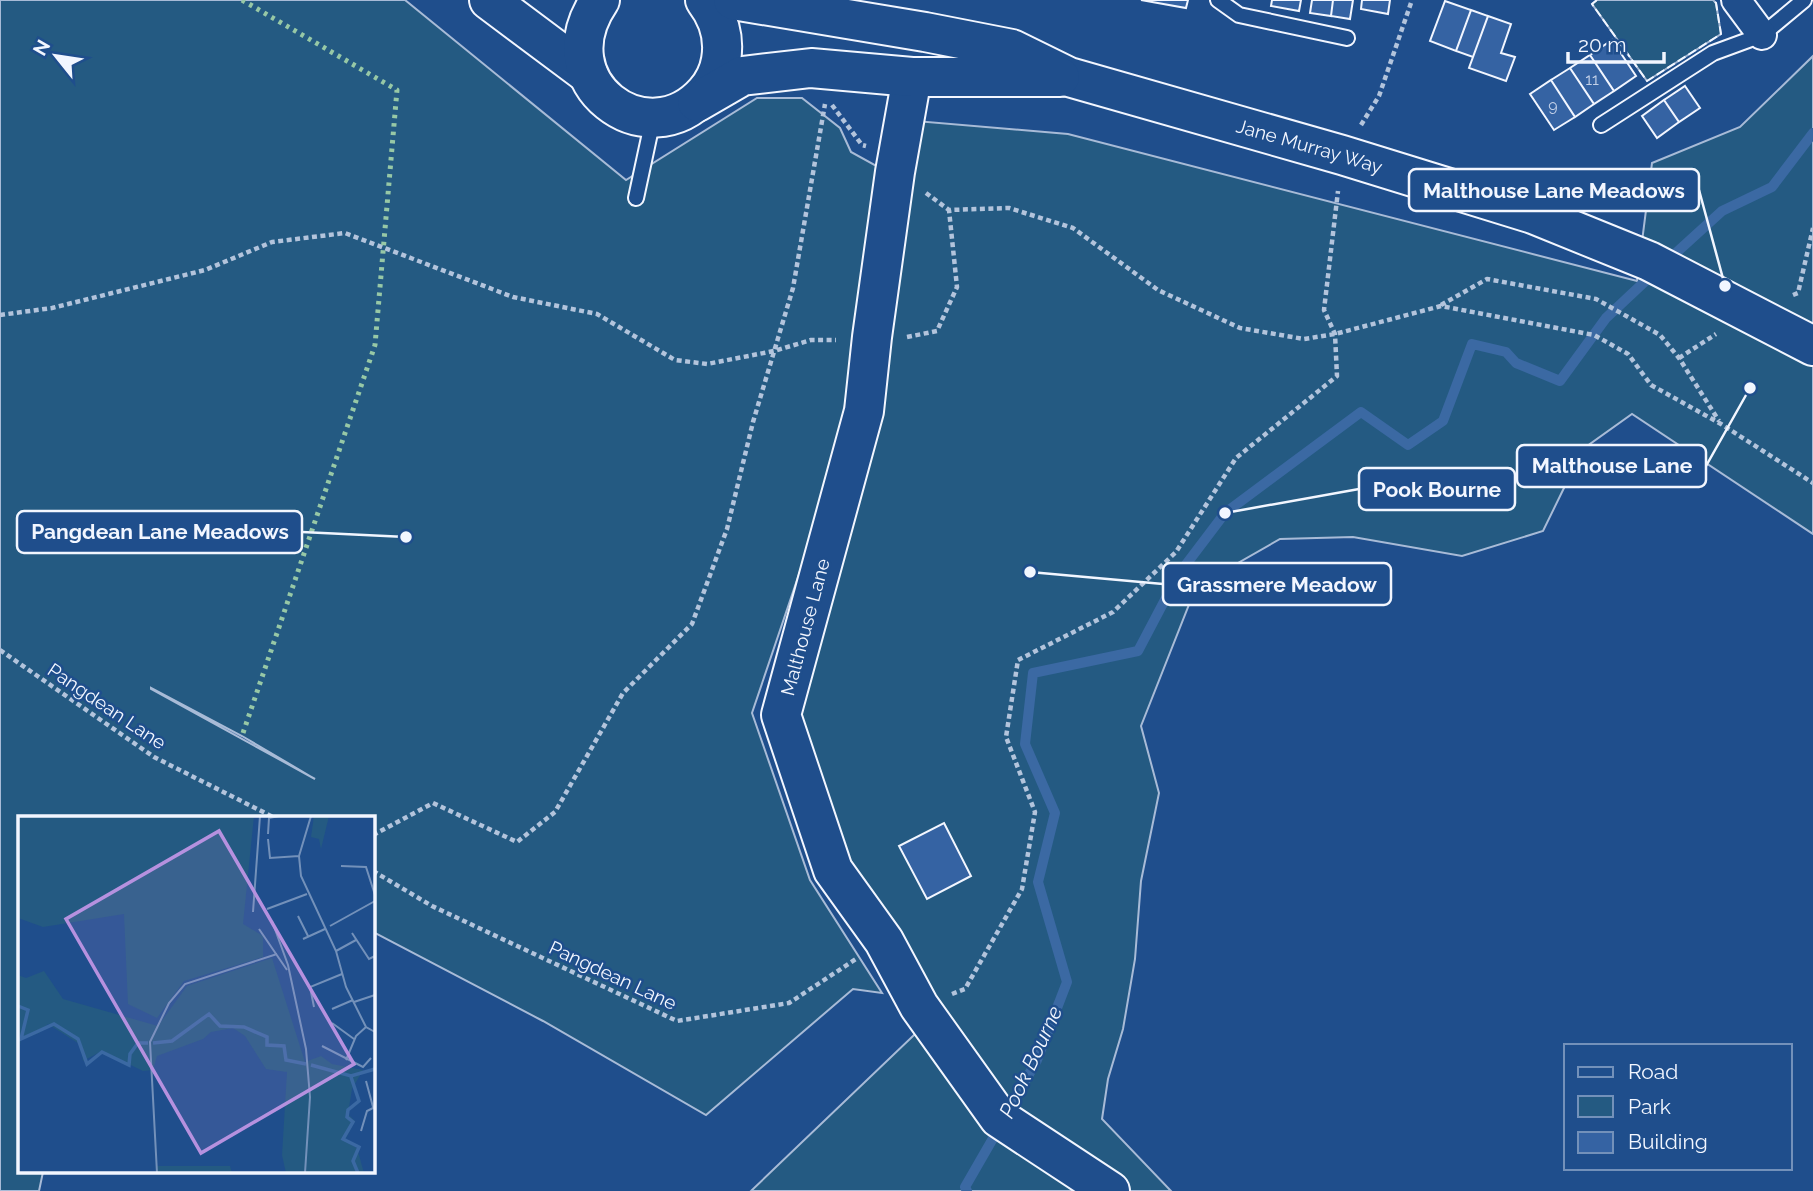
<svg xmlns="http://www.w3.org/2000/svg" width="1813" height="1191" font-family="Raleway,sans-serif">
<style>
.green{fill:#245a82;stroke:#a8bbd7;stroke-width:2;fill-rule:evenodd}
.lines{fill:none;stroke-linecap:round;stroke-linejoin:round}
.stream{stroke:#3b69a3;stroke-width:10}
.building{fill:#3563a3;stroke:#f2f6ff;stroke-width:2}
.lane-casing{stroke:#f2f6ff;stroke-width:18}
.street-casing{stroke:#f2f6ff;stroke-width:32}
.secondary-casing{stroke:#f2f6ff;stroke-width:42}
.primary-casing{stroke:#f2f6ff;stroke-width:42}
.path{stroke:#b3c4dc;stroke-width:4.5;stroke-dasharray:5 3.5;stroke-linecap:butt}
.lane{stroke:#1f4e8c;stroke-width:14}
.street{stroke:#1f4e8c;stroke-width:28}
.secondary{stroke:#1f4e8c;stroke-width:38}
.primary{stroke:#1f4e8c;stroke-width:38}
.hedge{stroke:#97c8a6;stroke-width:5;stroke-dasharray:3.5 5;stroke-linecap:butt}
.fence{stroke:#f2f6ff;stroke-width:2;stroke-dasharray:9 3.5;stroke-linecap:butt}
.labels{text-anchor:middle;stroke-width:5;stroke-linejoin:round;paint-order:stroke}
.number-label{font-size:16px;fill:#c3d1e8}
.street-label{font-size:19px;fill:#f2f6ff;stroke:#1f4e8c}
.water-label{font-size:21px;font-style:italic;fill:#f2f6ff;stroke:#1f4e8c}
.inset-river{fill:none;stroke:#3b69a3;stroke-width:3.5}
.inset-road{fill:none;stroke:#7391ba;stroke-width:2}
.view{fill:#b691df;fill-opacity:0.15;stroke:#b691df;stroke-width:3.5}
.inset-edge{fill:none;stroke:#f2f6ff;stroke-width:3.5}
.leader{fill:none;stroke:#f2f6ff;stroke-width:2.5}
.callout-dot{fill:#f2f6ff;stroke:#1f4e8c;stroke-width:2.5}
.callout{fill:#1f4e8c;stroke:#f2f6ff;stroke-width:2.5}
.callout-label{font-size:21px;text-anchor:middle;font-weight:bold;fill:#f2f6ff}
</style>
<rect width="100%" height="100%" fill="#1f4e8c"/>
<path class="green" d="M0,0H405L626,180L757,98H802L840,128L851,152L882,169L835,468L752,713L810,880L882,993L853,989L706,1115L543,1021L373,932V818H19V1172H43L39,1191H0ZM151,688L242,736L315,779L151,689Z
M1597,0H1713L1716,3L1721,34L1647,81L1592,4Z
M1813,56V534L1632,414L1583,449L1543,531L1462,556L1353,537L1280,539L1196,587L1141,726L1159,793L1141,881L1135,959L1123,1029L1108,1079L1102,1119L1171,1191H751L936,1014L848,862L793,711L916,121L1068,134L1637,281L1652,163L1740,127Z"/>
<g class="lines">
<path class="stream" d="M1666,262L1722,211L1772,187L1813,133
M1006,1115L1037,1060L1067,982L1038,882L1055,813L1025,744L1033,673L1138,651L1178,575L1225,513L1361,412L1408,445L1443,421L1472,344L1506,352L1516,363L1560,381L1606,318L1655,272
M967,1191L965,1187L999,1128"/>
</g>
<path class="building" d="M1141,0H1188L1186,8Z
M1272,0H1301L1299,11L1271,6Z
M1312,0H1333L1331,16L1310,13Z
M1333,0H1353L1350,19L1331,16Z
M1362,0H1390L1388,14L1361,9Z
M1445,1L1471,10L1456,51L1430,41Z
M1471,10L1488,16L1473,57L1456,51Z
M1488,16L1511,24L1501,53L1515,57L1506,81L1469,68Z
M1612,40L1636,76L1614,91L1590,55Z
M1590,55L1614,91L1594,104L1570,68Z
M1570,68L1594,104L1575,117L1551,80Z
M1551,80L1575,117L1554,130L1530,94Z
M1685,86L1700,108L1679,122L1664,100Z
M1664,100L1679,122L1657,138L1642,116Z
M944,823L971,876L927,899L899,846Z"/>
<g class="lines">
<g class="lane-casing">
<path id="lane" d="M1218,0L1239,15L1347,38
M1601,125L1713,53L1762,35L1804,0
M636,198L653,119"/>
</g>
<g class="street-casing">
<path id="street" d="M1736,0L1762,35"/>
</g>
<g class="secondary-casing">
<path id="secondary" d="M912,77L895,172L872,337L864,411L781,715L833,870L884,941L919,1006L999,1118L1110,1191"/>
</g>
<g class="primary-casing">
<g id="primary">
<path d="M489,0L588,74"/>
<path d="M600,0C543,83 647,158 705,93C713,84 719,72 721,60C725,37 719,18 705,0"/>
<path id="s1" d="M733,0L925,32L1012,49L1069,77L1342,155L1533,214L1649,261L1813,346"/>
<path d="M697,102L742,76L811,68L912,77H1060"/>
</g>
</g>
<path class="path" d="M832,105L862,145L866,146
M1361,125L1379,96L1412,0
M926,193L949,210L1009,208L1073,228L1158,290L1240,328L1304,339L1335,334L1441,306L1594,335L1628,354L1651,385L1721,424L1813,483
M1793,295L1798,293L1813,228
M1441,305L1487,279L1596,299L1660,335L1679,358L1719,421
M0,315L52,308L205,270L272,242L345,233L513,297L597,314L675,360L707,364L774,351L811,340H836
M907,337L937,331L957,287L949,210
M1679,358L1716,334
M0,650L154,757L275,818
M373,835L433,803L517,842L555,812L623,693L692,624L727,529L753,422L793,288L825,104
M373,871L432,906L677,1021L789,1003L856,959
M952,994L965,989L1022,889L1035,812L1006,737L1018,660L1113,612L1176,552L1236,458L1337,376L1335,334L1324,310L1338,191"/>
<use href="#lane" class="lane"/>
<use href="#street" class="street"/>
<use href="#secondary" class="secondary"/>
<use href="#primary" class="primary"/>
<path class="hedge" d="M242,0L397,90L375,345L242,736"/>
<path class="fence" d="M1597,0L1592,4L1647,81L1721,34L1716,3L1713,0"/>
</g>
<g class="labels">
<g class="number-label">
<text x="1592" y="85">11</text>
<text x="1553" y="111">9</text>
</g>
<g class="street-label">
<text dy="7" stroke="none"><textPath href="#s1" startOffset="597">Jane Murray Way</textPath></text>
<text transform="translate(805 627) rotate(-75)" y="7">Malthouse Lane</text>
<text transform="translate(107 706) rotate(34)" y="7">Pangdean Lane</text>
<text transform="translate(613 975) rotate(25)" y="7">Pangdean Lane</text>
</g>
<g class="water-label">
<text transform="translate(1031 1062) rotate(-65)" y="7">Pook Bourne</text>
</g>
</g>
<g transform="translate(18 816)">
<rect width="357" height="357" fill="#1f4e8c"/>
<path d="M0,0H236L225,108L245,120V141L166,165L139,202L110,188L106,98L25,111L0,102ZM296,0H311L303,33L301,23L293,21ZM254,142L287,246L303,240L314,248L345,254L334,273L330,298L337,305L327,324L339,332L346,357H268L264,339L269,256L248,253L227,220L215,212L193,216L185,223L139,240L135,254L125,255L84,235L65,245L63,229L30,208L21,217L5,223L4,212L0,247V159L8,162L26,155L45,183L140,210L169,170ZM139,350H212L214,357H139Z" fill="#245a82"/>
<path class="inset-river" d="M0,190L10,194L3,223L36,208L60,223L69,248L84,236L111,249L112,238L120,227H130M135,227L154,225L191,198L202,210L226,211L249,221V229L266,230L268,244L288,248M293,249L333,260L357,253M333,261L341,285L330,294L329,301L335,306L325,323L341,331L335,345L340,357"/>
<path class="inset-road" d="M293,0L281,40L283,60L318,135L328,171L348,211L357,216M250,18L251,2L261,0M250,23L252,42L281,40M323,50L348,51L357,79M249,93L289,78M235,96L242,0M280,100L290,120M254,105L270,149L288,233L292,281L287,357M312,110L357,85M241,113L269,154M334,117L351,143L357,140M285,123L307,113M318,135L338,124M336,186L357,179M296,191L292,171L324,158M314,193L335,184M314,207L336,223M304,230L345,251L353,242M328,244L338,220L348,211M348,265L355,291M343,315L349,295L357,291M139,357L132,226L151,187L167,168L259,138"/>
<path class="view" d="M201,15L336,248L183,337L48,103Z"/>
<rect width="357" height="357" class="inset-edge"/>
</g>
<path class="leader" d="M1725 286L1699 190M1750 388L1706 466M1225 513L1359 489M406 537L302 532M1030 572L1163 584"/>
<g class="callout-dot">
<circle cx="1725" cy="286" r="7"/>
<circle cx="1750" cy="388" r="7"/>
<circle cx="1225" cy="513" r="7"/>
<circle cx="406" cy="537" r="7"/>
<circle cx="1030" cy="572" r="7"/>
</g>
<g class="callout">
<rect x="1409" y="169" width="290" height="42" rx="7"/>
<rect x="1517" y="445" width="189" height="42" rx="7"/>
<rect x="1359" y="468" width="156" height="42" rx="7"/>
<rect x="17" y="511" width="285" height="42" rx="7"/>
<rect x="1163" y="563" width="228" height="42" rx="7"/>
</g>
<g class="callout-label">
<text x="1554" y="198">Malthouse Lane Meadows</text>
<text x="1612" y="473">Malthouse Lane</text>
<text x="1437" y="497">Pook Bourne</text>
<text x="160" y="539">Pangdean Lane Meadows</text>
<text x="1277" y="592">Grassmere Meadow</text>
</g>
<rect x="1564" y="1044" width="228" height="126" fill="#1f4e8c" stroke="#7391ba" stroke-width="2"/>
<rect x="1578" y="1067" width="35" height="10" fill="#1f4e8c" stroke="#7391ba" stroke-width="2"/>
<text x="1628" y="1079" font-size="21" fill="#f2f6ff">Road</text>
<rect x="1578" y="1096" width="35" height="21" fill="#245a82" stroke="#7391ba" stroke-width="2"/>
<text x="1628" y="1114" font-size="21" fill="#f2f6ff">Park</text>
<rect x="1578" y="1132" width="35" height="21" fill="#3563a3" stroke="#7391ba" stroke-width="2"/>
<text x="1628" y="1149" font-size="21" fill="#f2f6ff">Building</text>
<g transform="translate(56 56) rotate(300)" stroke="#1f4e8c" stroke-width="5" paint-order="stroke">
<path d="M0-5L12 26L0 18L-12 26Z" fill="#f2f6ff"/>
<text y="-10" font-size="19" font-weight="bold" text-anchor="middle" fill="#f2f6ff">N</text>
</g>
<path d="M1568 52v10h96v-10" fill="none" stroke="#f2f6ff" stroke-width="3.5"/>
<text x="1578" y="52" font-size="21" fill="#f2f6ff" stroke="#1f4e8c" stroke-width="5" paint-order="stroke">20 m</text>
</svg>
